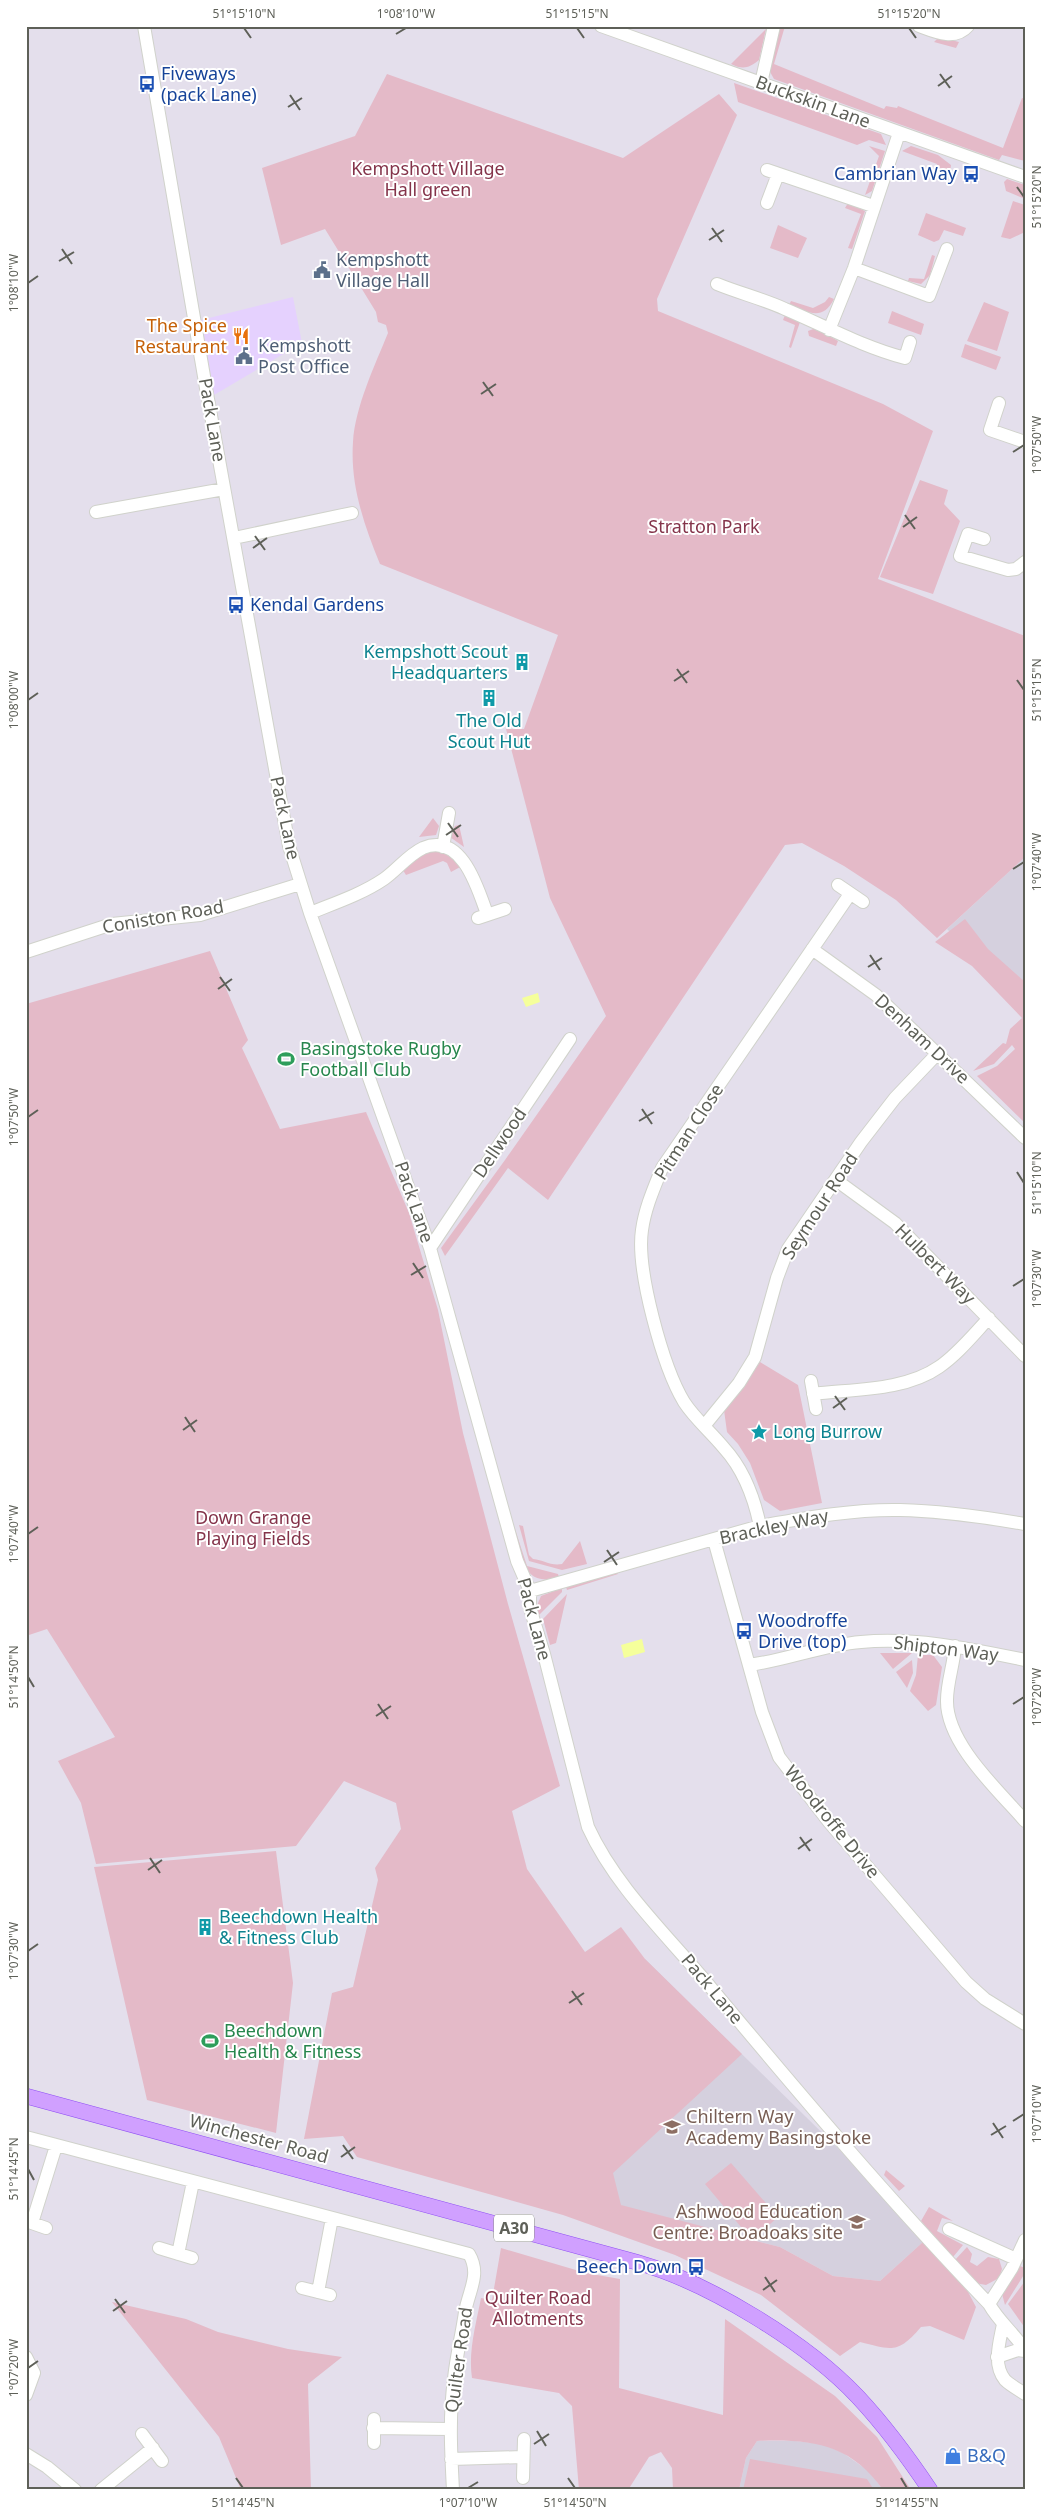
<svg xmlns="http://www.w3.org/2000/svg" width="1051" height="2516" font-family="'Noto Sans',sans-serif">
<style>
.commercial{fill:#e5d1fe}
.education{fill:#d5d0de}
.green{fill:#e4bac8}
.water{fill:#f5ff9b}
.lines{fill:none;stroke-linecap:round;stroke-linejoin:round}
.minor-casing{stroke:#d0d2cb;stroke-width:14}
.major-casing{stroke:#8f50f3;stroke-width:16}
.minor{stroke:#fff;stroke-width:12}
.major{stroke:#d0a0ff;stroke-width:15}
.ticks{fill:none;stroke:#5e6058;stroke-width:2}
.labels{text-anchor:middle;stroke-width:4;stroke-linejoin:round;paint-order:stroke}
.shield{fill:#fff;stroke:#8e908a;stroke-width:1}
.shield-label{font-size:16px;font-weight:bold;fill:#5e6058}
.transit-label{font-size:18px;fill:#164399;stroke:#fff;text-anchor:start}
.street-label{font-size:18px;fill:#5e6058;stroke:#fff}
.park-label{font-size:18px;fill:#84334a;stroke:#fff}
.service-label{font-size:18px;fill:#4e5e75;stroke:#fff;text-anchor:start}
.food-label{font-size:18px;fill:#c56008;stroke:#fff;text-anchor:end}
.culture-label{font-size:18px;fill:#0d838f;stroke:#fff;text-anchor:start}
.leisure-label{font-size:18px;fill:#27864d;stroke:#fff;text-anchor:start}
.education-label{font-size:18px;fill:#785e54;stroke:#fff;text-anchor:start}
.shop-label{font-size:18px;fill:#366cbe;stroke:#fff;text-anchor:start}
.neatline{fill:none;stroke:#5e6058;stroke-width:2}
.ticks-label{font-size:12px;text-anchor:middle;fill:#5e6058}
</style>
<rect width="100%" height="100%" fill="#e4dfec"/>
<path class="commercial" d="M293,297L302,343L214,395L201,320Z"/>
<path class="education" d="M1025,857V1009L947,929Z
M645,1959L863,2173L923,2242L880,2281L833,2276L780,2247L632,2209L578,2192Z
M757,2441H795L823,2444L843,2453L870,2472L883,2490H739L746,2458Z"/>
<path class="green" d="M780,26H785L774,64L884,109L886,106L897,108L898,106L1003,148L1022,98L1025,99V161L1002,155L999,160L774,79L769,70Z
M766,29L759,60C749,68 743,70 731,64Z
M939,37L959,42L956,48L934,42Z
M387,74L623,158L719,94L737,115L657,299L658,311L883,404L933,431L878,579L1025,636V857L937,938L896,900L844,866L802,843L785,845L548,1200L508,1168L445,1256L441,1248L505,1160L606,1016L550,898L506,729H524L558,635L380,564C364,525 350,485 353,442C355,407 375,365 388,333L386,325L378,322L376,312L325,229L281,245L262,168L355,136Z
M734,83L881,134L886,145L869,140L857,145L738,102Z
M869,146L885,151L872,191L865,195L879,156Z
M911,146L938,155L951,165L950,174H939L937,164L902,151Z
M1007,179L1025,185V199L1006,191L1004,182Z
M1013,201L1025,205V232L1010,239L1001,237Z
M848,203L865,211L852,249L848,248L861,214L845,208Z
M926,213L966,228L963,236L944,230L939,240L934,242L918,235Z
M778,225L807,238L798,258L770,248Z
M932,255L935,256L930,275L921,284L908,281L909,278L924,279Z
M829,297L834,299C822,322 809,312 789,305L791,301L813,308L825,302Z
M984,302L1009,312L997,351L967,341Z
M892,311L924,324L921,335L888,323Z
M785,315L800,322L791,348L789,347L795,325L783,320Z
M816,328L838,341L836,346L809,336L808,331Z
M965,344L1001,357L996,370L961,357Z
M920,480L948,490L944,504L960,521L933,594L880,577Z
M433,818L439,826L436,835L419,837Z
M459,825L464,847L450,837L455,826Z
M439,849L462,866L451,872L447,863L443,861L406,875L401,867L421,851Z
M965,919L988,949L1025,982V1123L977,1076L997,1066L1015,1049L1012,1045L994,1064L973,1071L1003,1043L1006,1044L1010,1029L1022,1018L972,966L935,942Z
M210,951L248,1040L242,1048L280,1129L366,1112L409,1213L438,1310L463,1433L508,1604L560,1786L512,1811L527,1869L585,1952L621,1927L645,1959L742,2054L613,2173L621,2205L751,2239L705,2184L731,2163L778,2217L752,2240L780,2247L833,2276L880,2281L923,2242L966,2288L976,2307L964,2340L930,2326L921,2327C898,2354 892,2350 860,2342L840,2356L761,2295L675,2255L563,2215L357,2157L343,2136L304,2139L332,1993L353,1987L378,1880L375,1868L401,1829L396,1803L344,1781L296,1846L96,1864L81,1803L58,1761L115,1737L47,1629L26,1636V1004Z
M760,1362L798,1385L822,1503L780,1511L764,1500L750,1463L738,1444L727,1432L724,1410L740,1392Z
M519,1525L523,1526L529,1555L533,1559C544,1560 550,1566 562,1564L580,1541L587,1564L562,1570L529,1561Z
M514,1526L527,1566L558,1574L559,1577C521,1589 521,1553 514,1526Z
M617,1572L618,1574L567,1590L566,1587Z
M562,1588V1592L538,1616L536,1608L541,1596Z
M567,1594L556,1643L550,1645L543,1619Z
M880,1653H912L893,1669Z
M918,1655H933L942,1667L936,1705L928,1711L910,1691L916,1675Z
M912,1660L913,1673L907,1688L896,1672Z
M276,1851L293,1983L276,2133L147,2100L94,1867Z
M886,2170L905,2186L899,2191L884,2175Z
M929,2207L953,2221L942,2218L937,2231L963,2245L953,2257L921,2221Z
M967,2247L972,2254L970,2262L977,2266L988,2257L999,2259L1002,2269L999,2278L986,2285L975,2283L955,2260Z
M501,2248L586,2273L620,2279L619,2388L723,2415L725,2319L835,2396L877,2437L911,2490H883C850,2443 810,2439 757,2441L746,2458L739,2490H673L672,2468L661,2452L649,2457L628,2490H579L572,2406L559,2393L472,2378C468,2352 476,2324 481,2298L492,2300Z
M1020,2266L1025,2268V2273L1005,2305L1001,2290Z
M1025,2281V2328L1008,2304Z
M112,2302L186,2319L218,2332L288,2349L342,2357L308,2384L311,2490H241L219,2437Z
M750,2459L867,2479L874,2490H743Z"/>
<path class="water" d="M538,993L540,1002L526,1007L522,998Z
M642,1639L645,1652L624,1658L621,1645Z"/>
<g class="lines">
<g class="minor-casing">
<path id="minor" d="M144,26L206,388L289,846L310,913L430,1248L517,1561L530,1591V1608L544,1654L588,1827C615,1886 665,1933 707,1983C798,2092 890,2201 989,2304C999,2322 1014,2333 1025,2350
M601,26L1025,177
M919,26C935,32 955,41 968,26
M761,83L774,26
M767,170L873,206
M767,203L778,174
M854,268L929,296L947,249
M717,284C739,293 763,299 785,309C825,326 863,347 905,358L910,342
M829,330L854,268L899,133
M999,403L990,430L1025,442
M96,512L224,489
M234,538L352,513
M984,539L968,534L960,556L1008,570L1016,569L1025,562
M443,847L449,813
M838,885L863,902
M310,913C335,903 362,894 384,879C397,870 408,855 423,848C462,832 478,889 487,914
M478,918L505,909
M812,949L876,995L1025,1138
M26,952L112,924L200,915L300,884
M836,1180L895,1223L1025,1356
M430,1248L570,1039
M811,1381L816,1409
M813,1394C853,1389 905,1391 939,1367C958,1354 973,1335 989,1318
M704,1426L739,1383L755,1357L777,1278L788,1249L861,1142L895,1098L937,1054
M760,1526C754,1497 744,1470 724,1448C711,1432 695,1419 684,1402C663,1367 636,1270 642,1230C645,1208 654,1188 662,1168L850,894
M714,1540L762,1712L779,1757L829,1822L966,1982L985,1999L1025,2024
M530,1591L760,1526C805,1518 853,1509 900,1510C942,1511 984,1517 1025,1524
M955,1646C954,1664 947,1682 947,1700C946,1743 998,1790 1025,1821
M749,1665C787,1660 823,1645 861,1642C917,1637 971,1649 1025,1660
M26,2137L469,2254C481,2274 469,2290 465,2312C462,2334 456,2357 454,2379C449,2416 451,2453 453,2490
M26,2221L46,2228
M32,2223L56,2146
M949,2229L1016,2259
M159,2248L192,2258
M178,2254L193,2182
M302,2288L330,2295
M318,2292L332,2218
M989,2304L1012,2268L1025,2240
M1003,2324C1000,2341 992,2364 1005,2380C1010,2385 1019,2390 1025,2394
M26,2357L34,2373L26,2395
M997,2357L1018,2350L1025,2351
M373,2428L450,2429
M142,2434L162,2461
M374,2443V2419
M26,2454L47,2467L75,2490
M451,2459L523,2457
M523,2478L524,2439
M101,2490L153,2448"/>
</g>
<g class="major-casing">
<path id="major" d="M26,2096L636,2262C708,2282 807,2343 858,2397C885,2426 908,2457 930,2490"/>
</g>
<use href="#minor" class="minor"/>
<use href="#major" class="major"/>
</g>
<path class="ticks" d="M244,28L251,38M577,28L584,38M909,28L916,38M396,34L406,28M940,74L950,88M938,86L952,76M290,95L300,110M288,107L302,98M1017,187L1024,197M712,228L722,242M709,240L724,230M62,249L72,264M59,261L74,252M28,283L38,276M483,382L493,396M481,394L496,384M1013,452L1024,445M905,515L915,529M903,527L917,517M255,536L265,550M253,548L267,538M677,669L687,683M1017,680L1024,690M674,681L689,671M28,700L38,693M448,823L458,837M446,835L461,825M1013,869L1024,862M870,955L880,970M868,967L882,958M220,977L230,991M218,989L232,979M642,1109L652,1124M28,1117L38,1110M639,1121L654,1112M1017,1172L1024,1183M413,1263L423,1278M411,1275L426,1266M1013,1286L1024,1279M835,1396L845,1410M833,1408L847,1398M185,1417L195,1432M183,1430L197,1420M28,1534L38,1527M607,1550L617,1565M604,1562L619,1552M28,1677L34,1687M378,1704L388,1719M1013,1704L1024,1697M376,1716L391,1706M800,1837L810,1851M798,1849L812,1839M150,1858L160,1873M148,1870L162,1860M28,1951L38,1944M572,1991L582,2005M569,2003L584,1993M1013,2121L1024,2114M993,2123L1003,2138M991,2135L1006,2126M343,2145L353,2159M341,2157L355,2147M28,2169L34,2180M765,2277L775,2292M763,2290L777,2280M115,2299L125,2313M113,2311L127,2301M28,2368L38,2361M537,2431L546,2446M534,2444L549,2434M236,2478L243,2488M568,2478L575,2488M901,2478L907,2488M468,2488L478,2482"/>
<defs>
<g id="bus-bare" transform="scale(1.35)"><path d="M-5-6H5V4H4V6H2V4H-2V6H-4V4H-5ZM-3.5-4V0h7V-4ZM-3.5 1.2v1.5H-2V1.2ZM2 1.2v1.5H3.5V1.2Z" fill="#1a4fb4" stroke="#fff" stroke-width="2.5" paint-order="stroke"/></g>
<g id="civic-bare" transform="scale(1.35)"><path d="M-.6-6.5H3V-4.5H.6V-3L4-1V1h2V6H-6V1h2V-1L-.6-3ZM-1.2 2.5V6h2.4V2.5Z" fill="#5c6f8a" stroke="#fff" stroke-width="2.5" paint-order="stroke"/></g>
<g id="restaurant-bare" transform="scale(1.35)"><path d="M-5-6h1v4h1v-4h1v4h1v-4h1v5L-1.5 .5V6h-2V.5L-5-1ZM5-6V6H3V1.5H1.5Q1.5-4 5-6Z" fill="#e8710a" stroke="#fff" stroke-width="2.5" paint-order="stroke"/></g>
<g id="building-bare" transform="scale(1.35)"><path d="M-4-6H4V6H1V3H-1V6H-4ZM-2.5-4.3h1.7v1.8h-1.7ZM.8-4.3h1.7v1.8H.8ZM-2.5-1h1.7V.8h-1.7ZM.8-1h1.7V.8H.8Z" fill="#0f9aa8" stroke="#fff" stroke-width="2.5" paint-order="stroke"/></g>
<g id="stadium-bare" transform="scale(1.35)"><path d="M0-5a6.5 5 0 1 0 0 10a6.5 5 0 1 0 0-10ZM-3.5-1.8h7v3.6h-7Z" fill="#2e9e5b" stroke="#fff" stroke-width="2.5" paint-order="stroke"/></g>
<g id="sight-bare" transform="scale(1.35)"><path d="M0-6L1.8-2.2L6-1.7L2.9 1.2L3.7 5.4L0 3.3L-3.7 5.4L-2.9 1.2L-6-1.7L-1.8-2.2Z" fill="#0f9aa8" stroke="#fff" stroke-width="2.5" paint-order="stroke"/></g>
<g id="school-bare" transform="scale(1.35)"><path d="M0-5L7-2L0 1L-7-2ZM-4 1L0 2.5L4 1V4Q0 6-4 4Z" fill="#8d6e63" stroke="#fff" stroke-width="2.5" paint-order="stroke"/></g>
<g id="shop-bare" transform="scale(1.35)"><path d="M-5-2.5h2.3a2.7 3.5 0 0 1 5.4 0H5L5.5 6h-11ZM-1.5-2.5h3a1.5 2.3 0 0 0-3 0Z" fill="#3f7fe0" stroke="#fff" stroke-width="2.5" paint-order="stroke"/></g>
</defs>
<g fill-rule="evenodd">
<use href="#bus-bare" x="147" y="84"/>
<use href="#bus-bare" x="971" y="174"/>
<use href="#civic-bare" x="322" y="270"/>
<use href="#restaurant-bare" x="241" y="336"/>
<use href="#civic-bare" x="244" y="356"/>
<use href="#bus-bare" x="236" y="605"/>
<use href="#building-bare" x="522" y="662"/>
<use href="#building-bare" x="489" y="698"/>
<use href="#stadium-bare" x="286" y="1059"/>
<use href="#sight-bare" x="759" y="1432"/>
<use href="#bus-bare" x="744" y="1631"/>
<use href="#building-bare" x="205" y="1927"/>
<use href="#stadium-bare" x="210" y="2041"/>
<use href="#school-bare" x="672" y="2127"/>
<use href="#school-bare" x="857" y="2222"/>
<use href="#bus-bare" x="696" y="2267"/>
<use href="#shop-bare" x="953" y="2456"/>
</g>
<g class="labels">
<rect class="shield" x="494" y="2214.5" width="40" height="27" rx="4"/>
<g class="shield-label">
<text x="514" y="2234">A30</text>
</g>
<g class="transit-label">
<text x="161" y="80">Fiveways<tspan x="161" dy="21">(pack Lane)</tspan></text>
<text x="957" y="180" text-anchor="end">Cambrian Way</text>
<text x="250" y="611">Kendal Gardens</text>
<text x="758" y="1627">Woodroffe<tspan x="758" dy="21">Drive (top)</tspan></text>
<text x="682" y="2273" text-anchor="end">Beech Down</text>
</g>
<g class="street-label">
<text transform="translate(813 102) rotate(20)" y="6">Buckskin Lane</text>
<text transform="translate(212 420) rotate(80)" y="6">Pack Lane</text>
<text transform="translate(285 818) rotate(78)" y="6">Pack Lane</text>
<text transform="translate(163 917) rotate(-10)" y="6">Coniston Road</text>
<text transform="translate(922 1039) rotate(43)" y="6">Denham Drive</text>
<text transform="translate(689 1132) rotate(-57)" y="6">Pitman Close</text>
<text transform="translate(500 1143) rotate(-56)" y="6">Dellwood</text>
<text transform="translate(414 1202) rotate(71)" y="6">Pack Lane</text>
<text transform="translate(820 1206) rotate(-57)" y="6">Seymour Road</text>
<text transform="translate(935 1264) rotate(45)" y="6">Hulbert Way</text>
<text transform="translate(774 1527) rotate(-12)" y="6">Brackley Way</text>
<text transform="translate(534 1619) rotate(75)" y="6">Pack Lane</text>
<text transform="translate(946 1649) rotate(7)" y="6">Shipton Way</text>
<text transform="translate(832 1822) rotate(51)" y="6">Woodroffe Drive</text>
<text transform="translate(712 1989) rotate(50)" y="6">Pack Lane</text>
<text transform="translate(259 2139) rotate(15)" y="6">Winchester Road</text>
<text transform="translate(459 2360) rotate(-82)" y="6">Quilter Road</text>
</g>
<g class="park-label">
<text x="428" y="175">Kempshott Village<tspan x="428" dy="21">Hall green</tspan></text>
<text x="704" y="533">Stratton Park</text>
<text x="253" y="1524">Down Grange<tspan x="253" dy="21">Playing Fields</tspan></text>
<text x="538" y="2304">Quilter Road<tspan x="538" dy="21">Allotments</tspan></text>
</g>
<g class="service-label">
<text x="336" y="266">Kempshott<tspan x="336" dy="21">Village Hall</tspan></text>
<text x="258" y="352">Kempshott<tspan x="258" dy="21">Post Office</tspan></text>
</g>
<g class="food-label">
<text x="227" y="332">The Spice<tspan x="227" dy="21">Restaurant</tspan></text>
</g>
<g class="culture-label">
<text x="508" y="658" text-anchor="end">Kempshott Scout<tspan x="508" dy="21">Headquarters</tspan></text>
<text x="489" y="727" text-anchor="middle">The Old<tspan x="489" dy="21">Scout Hut</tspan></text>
<text x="773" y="1438">Long Burrow</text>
<text x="219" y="1923">Beechdown Health<tspan x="219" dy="21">&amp; Fitness Club</tspan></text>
</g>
<g class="leisure-label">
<text x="300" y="1055">Basingstoke Rugby<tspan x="300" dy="21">Football Club</tspan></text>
<text x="224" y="2037">Beechdown<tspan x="224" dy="21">Health &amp; Fitness</tspan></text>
</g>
<g class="education-label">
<text x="686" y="2123">Chiltern Way<tspan x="686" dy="21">Academy Basingstoke</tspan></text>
<text x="843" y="2218" text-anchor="end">Ashwood Education<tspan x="843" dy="21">Centre: Broadoaks site</tspan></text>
</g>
<g class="shop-label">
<text x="967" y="2462">B&amp;Q</text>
</g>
</g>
<rect width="1051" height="2516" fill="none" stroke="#ffffff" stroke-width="55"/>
<rect x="28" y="28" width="996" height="2460" class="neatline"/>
<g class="ticks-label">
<text x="244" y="18">51°15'10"N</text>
<text x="406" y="18">1°08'10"W</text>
<text x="577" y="18">51°15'15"N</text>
<text x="909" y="18">51°15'20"N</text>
<text transform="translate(1037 197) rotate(-90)" y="4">51°15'20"N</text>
<text transform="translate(14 283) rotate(-90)" y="4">1°08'10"W</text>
<text transform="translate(1037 445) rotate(-90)" y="4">1°07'50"W</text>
<text transform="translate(1037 690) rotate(-90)" y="4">51°15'15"N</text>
<text transform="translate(14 700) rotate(-90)" y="4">1°08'00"W</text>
<text transform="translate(1037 862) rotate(-90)" y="4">1°07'40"W</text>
<text transform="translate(14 1117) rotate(-90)" y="4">1°07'50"W</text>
<text transform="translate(1037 1183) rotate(-90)" y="4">51°15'10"N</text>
<text transform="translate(1037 1279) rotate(-90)" y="4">1°07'30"W</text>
<text transform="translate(14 1534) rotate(-90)" y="4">1°07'40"W</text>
<text transform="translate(14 1677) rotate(-90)" y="4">51°14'50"N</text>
<text transform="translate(1037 1697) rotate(-90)" y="4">1°07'20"W</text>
<text transform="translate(14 1951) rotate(-90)" y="4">1°07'30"W</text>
<text transform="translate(1037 2114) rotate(-90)" y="4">1°07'10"W</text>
<text transform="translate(14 2169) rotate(-90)" y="4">51°14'45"N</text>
<text transform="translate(14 2368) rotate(-90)" y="4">1°07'20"W</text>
<text x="243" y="2507">51°14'45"N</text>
<text x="468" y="2507">1°07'10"W</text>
<text x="575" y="2507">51°14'50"N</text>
<text x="907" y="2507">51°14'55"N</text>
</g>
</svg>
